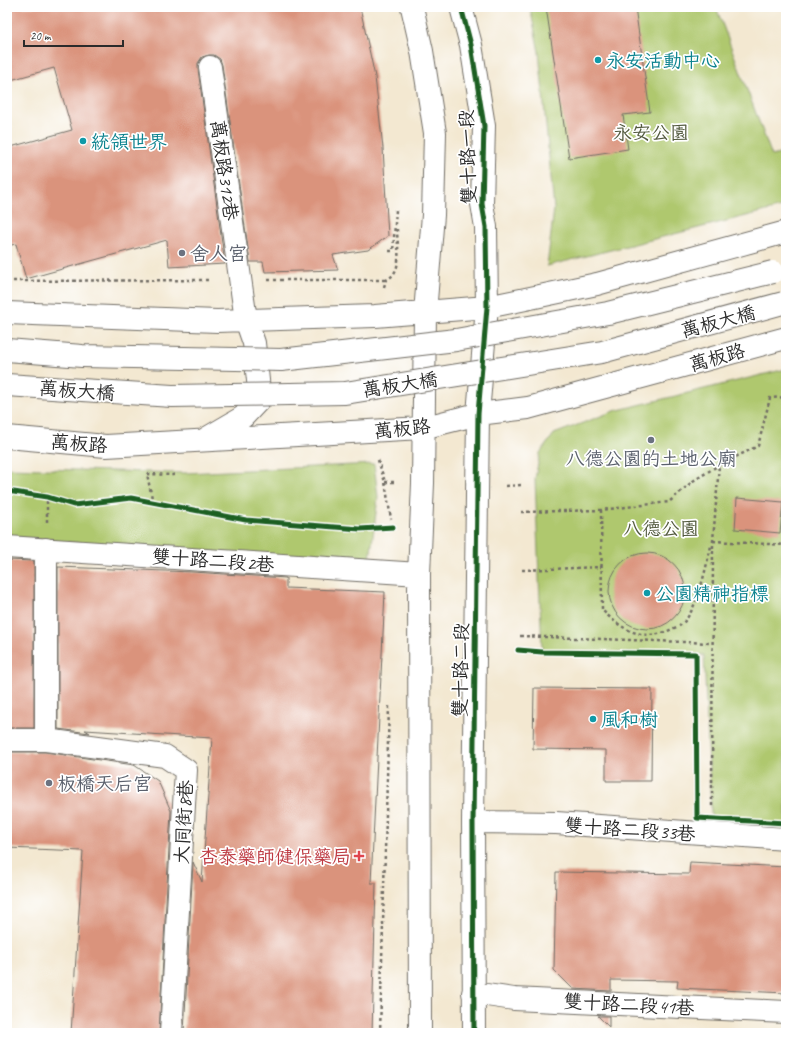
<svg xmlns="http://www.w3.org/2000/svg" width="793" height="1040" font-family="Caveat,'LXGW WenKai TC',sans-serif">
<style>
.green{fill:#afc86e;stroke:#6d7a4c}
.building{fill:#da937c}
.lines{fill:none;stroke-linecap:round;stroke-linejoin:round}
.minor-casing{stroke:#716d65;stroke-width:24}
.path{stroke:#716d65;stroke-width:2.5;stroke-dasharray:3 3;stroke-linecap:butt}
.minor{stroke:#fff;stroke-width:22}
.minor-bridge-casing{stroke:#716d65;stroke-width:24;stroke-linecap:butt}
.minor-bridge{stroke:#fff;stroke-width:22}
.cycleway-casing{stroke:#fff;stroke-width:8}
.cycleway{stroke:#1b5e20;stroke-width:5}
.culture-dot{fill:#0f9aa8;stroke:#fff;stroke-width:1.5}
.worship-dot{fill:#6b7280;stroke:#fff;stroke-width:1.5}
.health-dot{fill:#e0444e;stroke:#fff;stroke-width:1.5}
.labels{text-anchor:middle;stroke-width:3.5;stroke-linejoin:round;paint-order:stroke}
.culture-label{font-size:19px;fill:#0d838f;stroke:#fff;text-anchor:start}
.park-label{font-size:19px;fill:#535a3f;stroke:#fff}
.street-label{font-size:19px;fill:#2b2b2b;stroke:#fff}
.worship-label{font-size:19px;fill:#5b616d;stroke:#fff;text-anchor:start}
.health-label{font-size:19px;fill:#be3a42;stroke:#fff;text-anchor:end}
</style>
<rect width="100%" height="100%" fill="#fff"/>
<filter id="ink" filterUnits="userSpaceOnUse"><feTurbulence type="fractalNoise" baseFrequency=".025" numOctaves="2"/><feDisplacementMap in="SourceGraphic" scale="8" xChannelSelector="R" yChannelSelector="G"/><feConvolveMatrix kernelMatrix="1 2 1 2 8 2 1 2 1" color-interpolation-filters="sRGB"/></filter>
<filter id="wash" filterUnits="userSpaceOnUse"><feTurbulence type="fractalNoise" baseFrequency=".012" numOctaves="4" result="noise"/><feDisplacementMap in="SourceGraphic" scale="16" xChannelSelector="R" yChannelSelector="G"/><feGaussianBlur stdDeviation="0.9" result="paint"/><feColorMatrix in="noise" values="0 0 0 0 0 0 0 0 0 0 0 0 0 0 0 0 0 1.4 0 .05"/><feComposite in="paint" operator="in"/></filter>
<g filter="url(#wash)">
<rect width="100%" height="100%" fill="#f3e8d1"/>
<path class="green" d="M530,7H716L772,156L786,152V206L547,266L554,209L539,52Z
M786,369V839L712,835L704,655L542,651L535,479L540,453L554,434L614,411Z
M374,464L378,497L369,567L7,537V468L185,473Z"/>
<g id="blocks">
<path class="building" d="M7,7H360L375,77L383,148L388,236L368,250L333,255L338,270L265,272L263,262H250L222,65L220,59L214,55H209L202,57L198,63V69L225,264L169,267L167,240L26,279L16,244L7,246V148L72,130L54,68L7,81Z
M546,7H635L650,112L623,115L628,149L569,158Z
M737,498L783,502L780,533L735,529Z
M609 591a38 38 0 1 1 76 0a38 38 0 1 1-76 0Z
M7,560L34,561V728H7Z
M58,567L193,572L286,578V588L385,592L371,883H376L372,1033H184L193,862L202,882L212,738L85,730L90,733L58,729Z
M534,688L652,689L651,781H606V750L533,749Z
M7,752H45L134,765L158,781L171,811L159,1033H71L83,851L7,848Z
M690,862L786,867V993L677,988L678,981L611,980V991L573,989L554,970L556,872L689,874Z
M598,1016H609V1027Z"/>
</g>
</g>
<g filter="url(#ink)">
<use href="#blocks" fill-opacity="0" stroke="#716d65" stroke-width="1"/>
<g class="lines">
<g class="minor-casing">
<path id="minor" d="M412,7L422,51L435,133L433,215L425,313L423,483L419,574L420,1033
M461,7L471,45L484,126L482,204L486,227L487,307L478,414L473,822L474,1033
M7,313L217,321L375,316L487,307L597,284L786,232
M7,437L106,446L422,428L478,414L528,408L786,338
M207,438L243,417L260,399L254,343L246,320L210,67
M7,547L419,574
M7,740H46L165,756L186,770L171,1033
M46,740V549
M473,822L556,823L786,839
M473,993L514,999L786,1012"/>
</g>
<path class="path" d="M389,251H393L396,210H393
M268,280H386
M7,281L211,280
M384,287L386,280C404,272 397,246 397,229
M378,460L385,482L391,519
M385,482H395
M506,486L522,485
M153,503L147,474L173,475L172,471
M601,510L602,610C622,630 644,643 672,629C676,627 681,626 683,623C698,608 706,567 711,546
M521,512L601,510L669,502L693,481L719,465
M47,522V497
M713,541L786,545
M522,570L601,567
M520,636L711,643
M712,806L713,541L719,465L758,446L770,398L786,397
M380,1033L389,706"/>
<use href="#minor" class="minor"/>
<g class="minor-bridge-casing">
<path id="minor-bridge" d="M7,350L82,356L281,360L456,340L608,313L773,272
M7,385L172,396L345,393L602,352L783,303"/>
</g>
<use href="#minor-bridge" class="minor-bridge"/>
<g class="cycleway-casing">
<path id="cycleway" d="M461,7L471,45L484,126L482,204L486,227L487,307L478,414L473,822L474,1033
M7,491L47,497L74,505L131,498L246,520L360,529L393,527
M518,650L542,652L696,654L697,818L786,823"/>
</g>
<use href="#cycleway" class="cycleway"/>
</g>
</g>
<g class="culture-dot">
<circle cx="598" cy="60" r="4"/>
<circle cx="83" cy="141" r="4"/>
<circle cx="647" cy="593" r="4"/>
<circle cx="593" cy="719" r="4"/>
</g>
<g class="worship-dot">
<circle cx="182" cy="253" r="4"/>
<circle cx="651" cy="440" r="4"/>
<circle cx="49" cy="783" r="4"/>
</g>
<path class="health-dot" d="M357 850h4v4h4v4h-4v4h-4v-4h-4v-4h4z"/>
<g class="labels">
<g class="culture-label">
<text x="606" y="67">永安活動中心</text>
<text x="91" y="148">統領世界</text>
<text x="655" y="600">公園精神指標</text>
<text x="601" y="726">風和樹</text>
</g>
<g class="park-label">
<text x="651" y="139">永安公園</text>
<text x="661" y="535">八德公園</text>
</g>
<g class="street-label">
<text transform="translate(467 157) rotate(-92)" y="7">雙十路一段</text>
<text transform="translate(225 170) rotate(82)" y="7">萬板路312巷</text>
<text transform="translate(718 321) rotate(-15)" y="7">萬板大橋</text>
<text transform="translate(717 357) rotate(-16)" y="7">萬板路</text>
<text transform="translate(400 384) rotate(-9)" y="7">萬板大橋</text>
<text transform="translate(77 390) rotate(4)" y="7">萬板大橋</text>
<text transform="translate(402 428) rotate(-6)" y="7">萬板路</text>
<text transform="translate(79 443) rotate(4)" y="7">萬板路</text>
<text transform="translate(213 560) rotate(4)" y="7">雙十路二段2巷</text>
<text transform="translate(460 670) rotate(-89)" y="7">雙十路二段</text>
<text transform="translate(183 822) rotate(-87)" y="7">大同街8巷</text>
<text transform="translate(630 829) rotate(4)" y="7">雙十路二段33巷</text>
<text transform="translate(629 1004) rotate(3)" y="7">雙十路二段41巷</text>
</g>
<g class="worship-label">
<text x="190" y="260">舍人宮</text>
<text x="651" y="465" text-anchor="middle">八德公園的土地公廟</text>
<text x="57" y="790">板橋天后宮</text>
</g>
<g class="health-label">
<text x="351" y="863">杏泰藥師健保藥局</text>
</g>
</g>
<rect width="793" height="1040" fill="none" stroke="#fff" stroke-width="24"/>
<path d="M24 40v6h99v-6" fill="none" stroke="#2b2b2b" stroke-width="2"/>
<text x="30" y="40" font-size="12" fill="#2b2b2b" stroke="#ffffff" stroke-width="3" paint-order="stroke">20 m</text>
</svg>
